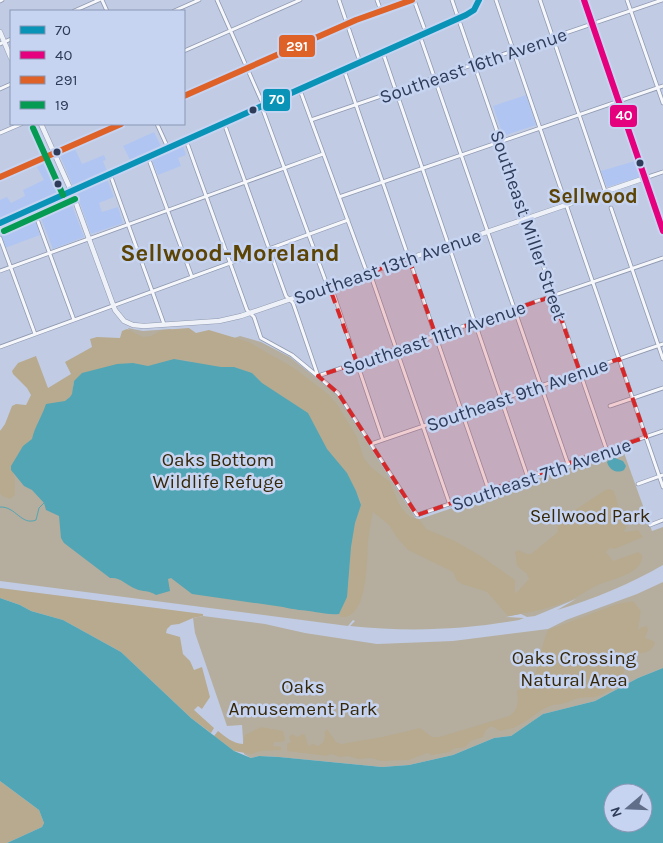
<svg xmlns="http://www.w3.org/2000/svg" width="663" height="843" font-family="Karla,sans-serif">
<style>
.built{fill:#b0c5f2}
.green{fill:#b5ae9f}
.forest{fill:#b7aa8f}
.water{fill:#52a5b4;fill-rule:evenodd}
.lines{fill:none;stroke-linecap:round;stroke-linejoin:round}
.stream{stroke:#52a5b4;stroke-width:1}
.street-casing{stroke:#8e99b0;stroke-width:4.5}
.secondary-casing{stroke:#8e99b0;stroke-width:5.5}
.primary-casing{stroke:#e3e8f3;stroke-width:6}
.street{stroke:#f6f7fb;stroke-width:3}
.secondary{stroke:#eef1f7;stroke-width:4.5}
.primary{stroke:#e6eaf2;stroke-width:5}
.bus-1-casing{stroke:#c6d4f2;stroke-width:10}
.bus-2-casing{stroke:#c6d4f2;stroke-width:10}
.bus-3-casing{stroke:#c6d4f2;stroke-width:10}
.bus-4-casing{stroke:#c6d4f2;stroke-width:10}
.bus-1{stroke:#0993b7;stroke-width:6}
.bus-2{stroke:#e5007d;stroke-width:6}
.bus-3{stroke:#de6128;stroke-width:6}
.bus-4{stroke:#059b52;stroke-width:6}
.marked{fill:#d62828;fill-opacity:0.2;stroke:#d62828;stroke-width:4;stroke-dasharray:10 6;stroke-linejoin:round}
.bus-dot{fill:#2e3b59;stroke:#c6d4f2;stroke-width:2}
.labels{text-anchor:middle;stroke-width:5;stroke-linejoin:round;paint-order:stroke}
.street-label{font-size:19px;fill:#2e3b59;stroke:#c6d4f2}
.park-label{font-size:19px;fill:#362808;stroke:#c6d4f2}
.quarter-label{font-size:21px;font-weight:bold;fill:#5c4405;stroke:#c6d4f2}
.district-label{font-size:24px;font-weight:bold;fill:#5c4405;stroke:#c6d4f2}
.line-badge{stroke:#c6d4f2;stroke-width:2}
.badge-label{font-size:14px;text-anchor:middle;font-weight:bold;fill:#fff}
</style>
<rect width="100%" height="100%" fill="#c1cce4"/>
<path class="built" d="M526,95L536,125L503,136L493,106Z
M154,132L165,154L183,146L186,155L178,158L181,166L158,175L149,153L130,160L123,146Z
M75,149L82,164L104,155L106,160L103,161L107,171L73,186L60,156Z
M52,160L62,182L61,191L0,219V200L7,197L11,203L25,196L23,190L44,180L37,167Z
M635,161L640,177L607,187L601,171Z
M107,179L114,197L99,203L102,212L118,207L123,223L91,234L77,195L78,193Z
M60,201H66L72,205L84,237L53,249L38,211Z
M29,213H33L40,235L5,248L0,232V226Z"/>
<path class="green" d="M128,328L143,331L171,329L172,332L234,338L240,336L261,342L290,357L336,394L417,520L623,450L652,531L663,527V565C630,584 594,599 557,610L576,599L535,616L527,617L521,614L506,617L524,618L519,620C462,630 408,632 350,626L355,621L353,620L348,626L0,581V431L136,349Z
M663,582V668L638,678L595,701L543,714L511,736L494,738L453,755L409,765L382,767L279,757L259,756L251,758L244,754L242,725L227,726L195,633L193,618L203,616L265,624L305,633L377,644L453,641L548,629L566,620L637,594Z"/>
<path class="forest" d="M189,328L196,333L209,330L249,342L294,368L328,394L337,404L357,437L364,458L371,467L390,482L399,504L405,512L410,517L419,519L426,529L455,541L481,556L515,580V592L516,593L529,579L527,574L517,566L515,552L519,550L527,554H531L558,532L557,522L605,490L609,489L614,491L622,518L628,523L624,531L626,532L638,530L643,537L615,549L610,548L606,552L613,561L638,552L642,555C644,574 611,579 598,585C589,589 580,596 571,600C552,608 528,613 508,616L487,592L462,584L457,581L453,572L408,550L398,539L389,525L373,512C371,522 369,532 368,543C367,560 368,620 341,617L339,614L341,611L349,582L351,547L355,523L361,505V501L347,473L327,449L308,413L262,383L252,373L234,367H221L199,364L187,360L174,359L148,366L133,363L74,381L72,394L65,401L58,403L43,413L38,421L32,439L23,446L11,466L15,479V495L10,499L2,496L0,493V431L5,424L12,406L16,404L26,405L31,395L27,388L13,374L12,371L18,363L36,356L48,388L71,374L65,362L92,347L90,339L97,337L120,338L122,331L127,329L143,337L151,336L162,330Z
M0,588L203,614V616L193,618L179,624L171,625L167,629L166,633L180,637L183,654L190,661L194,670L202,667L210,697L202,709L198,706L194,710L214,728L211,733L191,718L121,652L63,620L31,611L20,605L0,598Z
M633,601L641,611L638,630L642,627L647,626L648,630L645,638L654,641L655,644C646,661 635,645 626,663C622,671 624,674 627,682C616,686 606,694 595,697C590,698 585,697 580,698C575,698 570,702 565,703C560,705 555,704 550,706C529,715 525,728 499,731L492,726L486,730L483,737L471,741L465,747L453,749L450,752L432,755L427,753L409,760L381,761L371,758L358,759L348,756L340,757L331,754L327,756L287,751V744L291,742L289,737L292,734L298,737L302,734L305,735L308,745L310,746L312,743L317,746C325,744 325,737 325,731L327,729L336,742L341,744L382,737L420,728L432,737H439L509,716C519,709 518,702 517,690L524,689V686L531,683C540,668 540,647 548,630L617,604Z
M261,727L283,731L285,740L282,742H274L273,746L281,747V750L261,751L251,754L234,751L214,736L218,731C226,737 232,743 243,744L245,735Z
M0,781L39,810L44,823L42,827L7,843H0Z"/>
<path class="water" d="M174,359L221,367H234L252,373L262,383L308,413L327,449L347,473L356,491L361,505L355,523L351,547L347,597L339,614C330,615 324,613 315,612C304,610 294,610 283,607L192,594L171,578L168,579L170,591L156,595C149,590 143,592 136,589C126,585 121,577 110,578L64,543L61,538L59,516L46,510L44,503L32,490L24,486L11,470V466L23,446L32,439C35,426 42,416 46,404L65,401L70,397L72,394L74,381L82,373L117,364L133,363L148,366Z
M612,457L623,461L626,466L624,470C617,474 609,470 607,462Z
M0,598L20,605L31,611L63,620L121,652L191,718L234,751L251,758L259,756L279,757L382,767L409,765L453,755L494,738L511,736L543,714L595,701L638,678L663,668V843H7L42,827L44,823L39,810L0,781ZM613,793H643V823H613Z"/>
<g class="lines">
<path class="stream" d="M0,507C16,506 21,526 36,520L39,508L44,503"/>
<g class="street-casing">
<path id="street" d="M102,0L107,11
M217,0L262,102L263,110L326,282L332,289L383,440
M339,0L360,62
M377,0L381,11
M414,0L426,33
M452,0L607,451
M496,0L663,487
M540,0L605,191
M627,0L663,103
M0,1L2,0
M74,11L99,0
M174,11L199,0
M420,36L568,464
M0,44L11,39
M184,51L300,0
M383,53L528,478
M344,70L489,491
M0,89L11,84
M300,90L366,270L371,276L450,505
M311,120L662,0
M224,123L286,296L293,303L318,376L663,258
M157,124L168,148
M0,133L21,124
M186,140L247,310L254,317L261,338L292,355L338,393L417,515L663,431
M148,157L192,277
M110,174L164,324
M645,178L663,172
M339,197L663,86
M33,208L74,320
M611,208L663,359
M0,238L35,334
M0,271L323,154
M0,347L348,220
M610,406L663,388
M371,444L663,344
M638,484L663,475
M650,525L663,520"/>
</g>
<g class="secondary-casing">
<path id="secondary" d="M0,32L11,58
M184,96L356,20L412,0
M41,124L73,195L115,310L124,321L133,325L144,326L219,321L241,316L645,178
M0,177L121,124
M0,223L466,15L474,10L479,0"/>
</g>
<g class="primary-casing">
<path id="primary" d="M584,0L663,231"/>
</g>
<use href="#street" class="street"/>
<use href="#secondary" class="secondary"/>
<use href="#primary" class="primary"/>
<g class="bus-1-casing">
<path id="bus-1" d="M0,223L466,15L474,10L479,0"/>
</g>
<g class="bus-2-casing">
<path id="bus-2" d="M584,0L663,231"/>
</g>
<g class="bus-3-casing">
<path id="bus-3" d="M184,96L356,20L412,0
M0,177L121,124"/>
</g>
<g class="bus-4-casing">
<path id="bus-4" d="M33,128L63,195
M4,231L75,199"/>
</g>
<use href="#bus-1" class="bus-1"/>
<use href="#bus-2" class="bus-2"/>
<use href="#bus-3" class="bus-3"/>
<use href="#bus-4" class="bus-4"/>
</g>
<path class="marked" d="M409,259L436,336L553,296L580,372L619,359L646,437L417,515L338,393L318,376L357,363L329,286Z"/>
<g class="bus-dot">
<circle cx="253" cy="110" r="4.5"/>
<circle cx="57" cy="152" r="4.5"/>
<circle cx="640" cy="163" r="4.5"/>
<circle cx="58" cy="184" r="4.5"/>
</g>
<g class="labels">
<g class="street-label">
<text transform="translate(473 65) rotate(-19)" y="7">Southeast 16th Avenue</text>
<text transform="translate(529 225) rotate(71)" y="7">Southeast Miller Street</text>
<text transform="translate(387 266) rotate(-19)" y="7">Southeast 13th Avenue</text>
<text transform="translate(434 337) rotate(-19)" y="7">Southeast 11th Avenue</text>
<text transform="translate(517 394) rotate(-19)" y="7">Southeast 9th Avenue</text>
<text transform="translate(541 474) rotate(-19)" y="7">Southeast 7th Avenue</text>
</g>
<g class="park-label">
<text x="218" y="466">Oaks Bottom<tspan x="218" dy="22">Wildlife Refuge</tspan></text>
<text x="590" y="522">Sellwood Park</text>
<text x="574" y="664">Oaks Crossing<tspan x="574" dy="22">Natural Area</tspan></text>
<text x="303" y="693">Oaks<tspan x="303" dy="22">Amusement Park</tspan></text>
</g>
<g class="quarter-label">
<text x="593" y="203">Sellwood</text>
</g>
<g class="district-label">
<text x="230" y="261">Sellwood-Moreland</text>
</g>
</g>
<g class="line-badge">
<rect x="278" y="34" width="38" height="24" rx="5" fill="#de6128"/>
<rect x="262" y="88" width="29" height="24" rx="5" fill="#0993b7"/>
<rect x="609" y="104" width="29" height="24" rx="5" fill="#e5007d"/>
</g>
<g class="badge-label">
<text x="297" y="51">291</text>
<text x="277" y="104">70</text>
<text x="624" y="120">40</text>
</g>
<rect x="10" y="10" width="175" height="115" fill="#c6d4f2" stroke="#8997b5"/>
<rect x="20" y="26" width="25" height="8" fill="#0993b7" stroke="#8997b5"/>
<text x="55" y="35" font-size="15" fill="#2e3b59">70</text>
<rect x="20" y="51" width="25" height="8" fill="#e5007d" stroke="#8997b5"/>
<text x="55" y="60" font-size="15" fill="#2e3b59">40</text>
<rect x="20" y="76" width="25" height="8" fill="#de6128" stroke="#8997b5"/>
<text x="55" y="85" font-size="15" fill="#2e3b59">291</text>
<rect x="20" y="101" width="25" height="8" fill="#059b52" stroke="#8997b5"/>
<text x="55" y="110" font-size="15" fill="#2e3b59">19</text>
<g transform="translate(628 808) rotate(251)"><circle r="24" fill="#c6d4f2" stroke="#8997b5"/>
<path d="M0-4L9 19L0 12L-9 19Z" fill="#616e8a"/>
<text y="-8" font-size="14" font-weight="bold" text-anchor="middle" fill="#2e3b59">N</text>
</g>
</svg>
